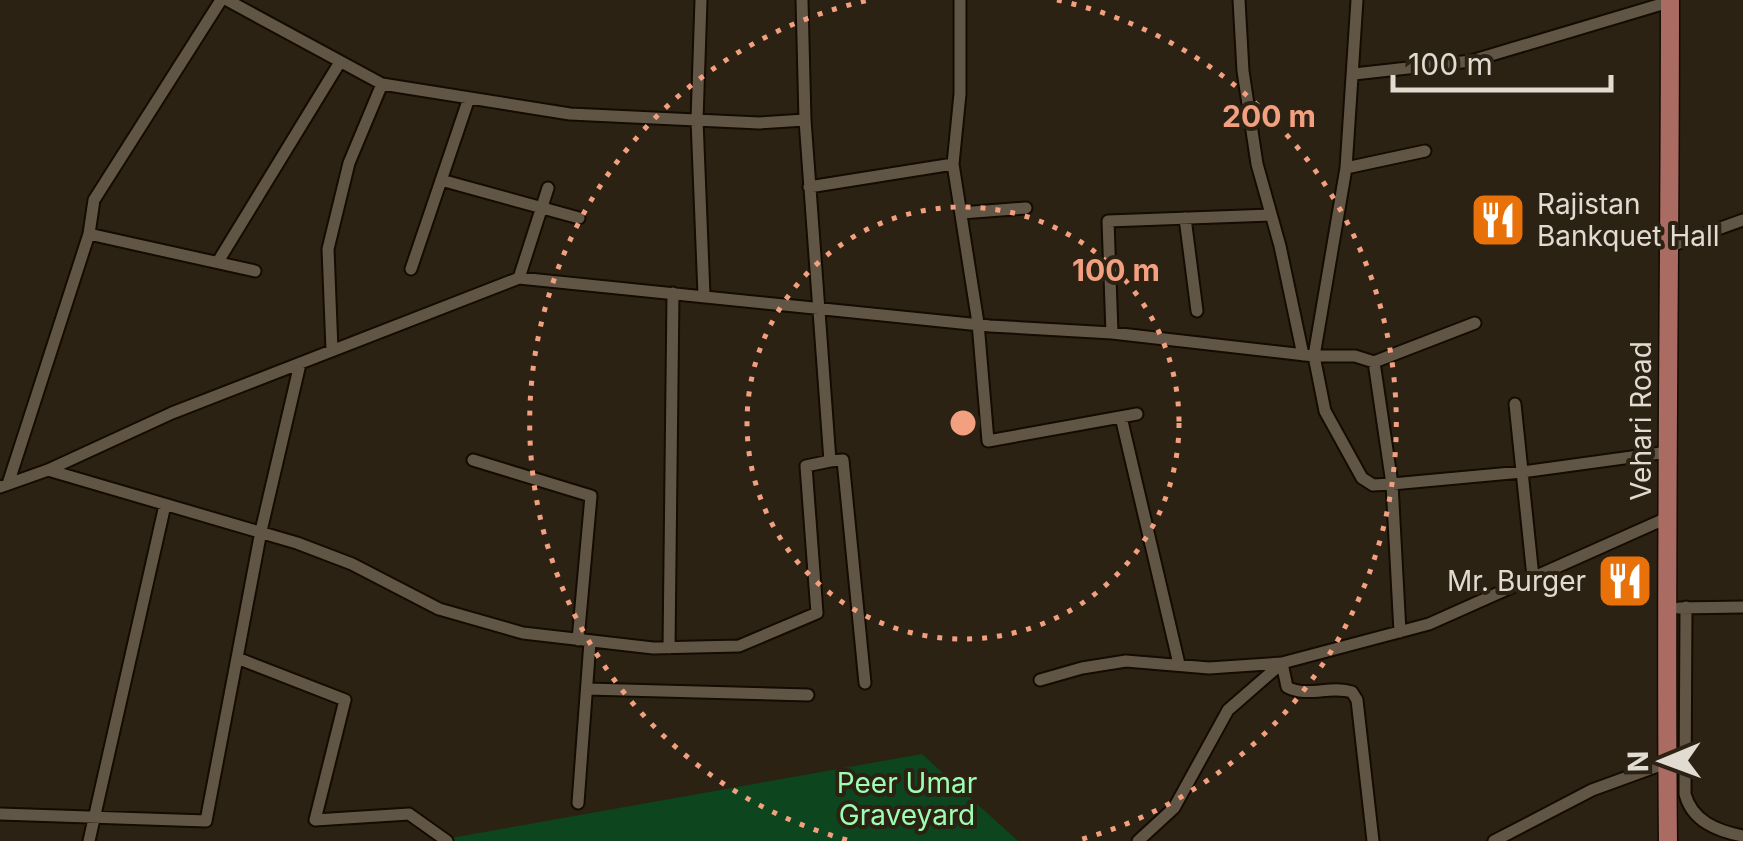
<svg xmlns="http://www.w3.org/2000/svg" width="1743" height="841" font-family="Inter,sans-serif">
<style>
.green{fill:#0c451e}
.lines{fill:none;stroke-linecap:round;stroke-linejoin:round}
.minor-casing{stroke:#140b01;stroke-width:15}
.primary-casing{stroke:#140b01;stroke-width:21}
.minor{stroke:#615546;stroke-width:11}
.primary{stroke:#aa6b62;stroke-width:18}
.ring{fill:none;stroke:#f2a080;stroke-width:5;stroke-dasharray:5 10}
.labels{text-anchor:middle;stroke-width:8;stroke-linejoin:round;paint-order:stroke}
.poi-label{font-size:28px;fill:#e1dbd2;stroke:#2c2214;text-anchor:start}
.street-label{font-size:28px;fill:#e1dbd2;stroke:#2c2214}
.park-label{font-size:28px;fill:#9dfeb1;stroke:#2c2214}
.centre{fill:#f2a080;stroke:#2c2214;stroke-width:5}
.ring-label{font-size:30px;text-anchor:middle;font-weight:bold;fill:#f2a080;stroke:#2c2214;stroke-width:8;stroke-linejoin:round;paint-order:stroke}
</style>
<rect width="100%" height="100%" fill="#2c2214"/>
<path class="green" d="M922,754L1018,841H434Z"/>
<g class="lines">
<g class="minor-casing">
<path id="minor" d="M227,0L382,84L570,114L759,123L805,120L830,461L843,460L865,683
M701,0L697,120L704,295
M802,0L805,120
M1239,0L1243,71L1257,164L1280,246L1303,355
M1357,0L1346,168L1314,356L1325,411L1362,478L1373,485L1392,484L1522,472L1668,452
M1354,74L1471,61L1672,1
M953,164L960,94V0
M1346,168L1425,151
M441,180L579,218
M809,187L953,164L978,323L988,441L1137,414
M961,213L1026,208
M1185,218L1197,311
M89,234L255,271
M1668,247L1743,220
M219,260L340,62
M411,269L469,98
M519,278L548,188
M1112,333L1108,221L1271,215
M332,350L328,249L349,163L382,84
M1374,362L1392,484L1400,632
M300,364L261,531L237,658L345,700L315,820L409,814L447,841
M1515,404L1533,577
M1121,417L1179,664
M473,460L591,496L578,640
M48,470L297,543L352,564L439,609L523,633L653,648L739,646L817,613L806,466L830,461
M8,484L89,234L94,200L221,0
M0,487L48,470L172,413L519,278L990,326L1112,333L1314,356H1355L1374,362L1475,323
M1686,607L1685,794C1692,821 1717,831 1743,836
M1679,608L1743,607
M669,648L673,293
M1282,663L1287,687C1307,698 1331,685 1352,692L1357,700L1373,841
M1040,680L1082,668L1126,661L1209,668L1282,663L1429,624L1669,517
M587,689L808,695
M578,803L590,642
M0,814L206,821L237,658
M89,841L165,505
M1138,841L1174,808L1228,710L1282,663
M1494,841L1592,790L1666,763"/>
</g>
<g class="primary-casing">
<path id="primary" d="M1668,841C1665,561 1670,280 1670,0"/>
</g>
<use href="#minor" class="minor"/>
<use href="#primary" class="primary"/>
</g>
<g class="ring">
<circle cx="963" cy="423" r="216"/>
<path d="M847 840A433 433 0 0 1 869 0M1057 0A433 433 0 0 1 1079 840"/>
</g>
<defs>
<g id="restaurant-square" transform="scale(2.875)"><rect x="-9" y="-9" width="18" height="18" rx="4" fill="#e8710a" stroke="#2c2214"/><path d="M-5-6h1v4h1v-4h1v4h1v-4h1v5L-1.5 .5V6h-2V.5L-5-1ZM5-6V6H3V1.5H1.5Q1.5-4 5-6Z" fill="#fff"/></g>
</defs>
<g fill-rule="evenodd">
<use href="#restaurant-square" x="1498" y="220"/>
<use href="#restaurant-square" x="1625" y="581"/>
</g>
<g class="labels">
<g class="poi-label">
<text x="1537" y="214">Rajistan<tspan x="1537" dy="32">Bankquet Hall</tspan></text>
<text x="1586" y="591" text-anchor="end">Mr. Burger</text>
</g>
<g class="street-label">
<text transform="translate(1641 421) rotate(-90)" y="10">Vehari Road</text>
</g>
<g class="park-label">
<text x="907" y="793">Peer Umar<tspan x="907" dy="32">Graveyard</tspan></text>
</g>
</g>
<circle cx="963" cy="423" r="15" class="centre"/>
<g class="ring-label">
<text x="1269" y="127">200 m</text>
<text x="1116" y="281">100 m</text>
</g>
<g transform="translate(1663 761) rotate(269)" stroke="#2c2214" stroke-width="8" paint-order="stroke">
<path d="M0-8L18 38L0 25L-18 38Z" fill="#e1dbd2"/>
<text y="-15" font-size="28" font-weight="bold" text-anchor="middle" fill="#e1dbd2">N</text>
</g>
<path d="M1393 75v15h218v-15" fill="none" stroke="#e1dbd2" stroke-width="5"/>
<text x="1408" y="75" font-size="30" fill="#e1dbd2" stroke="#2c2214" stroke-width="8" paint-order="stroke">100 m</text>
</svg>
